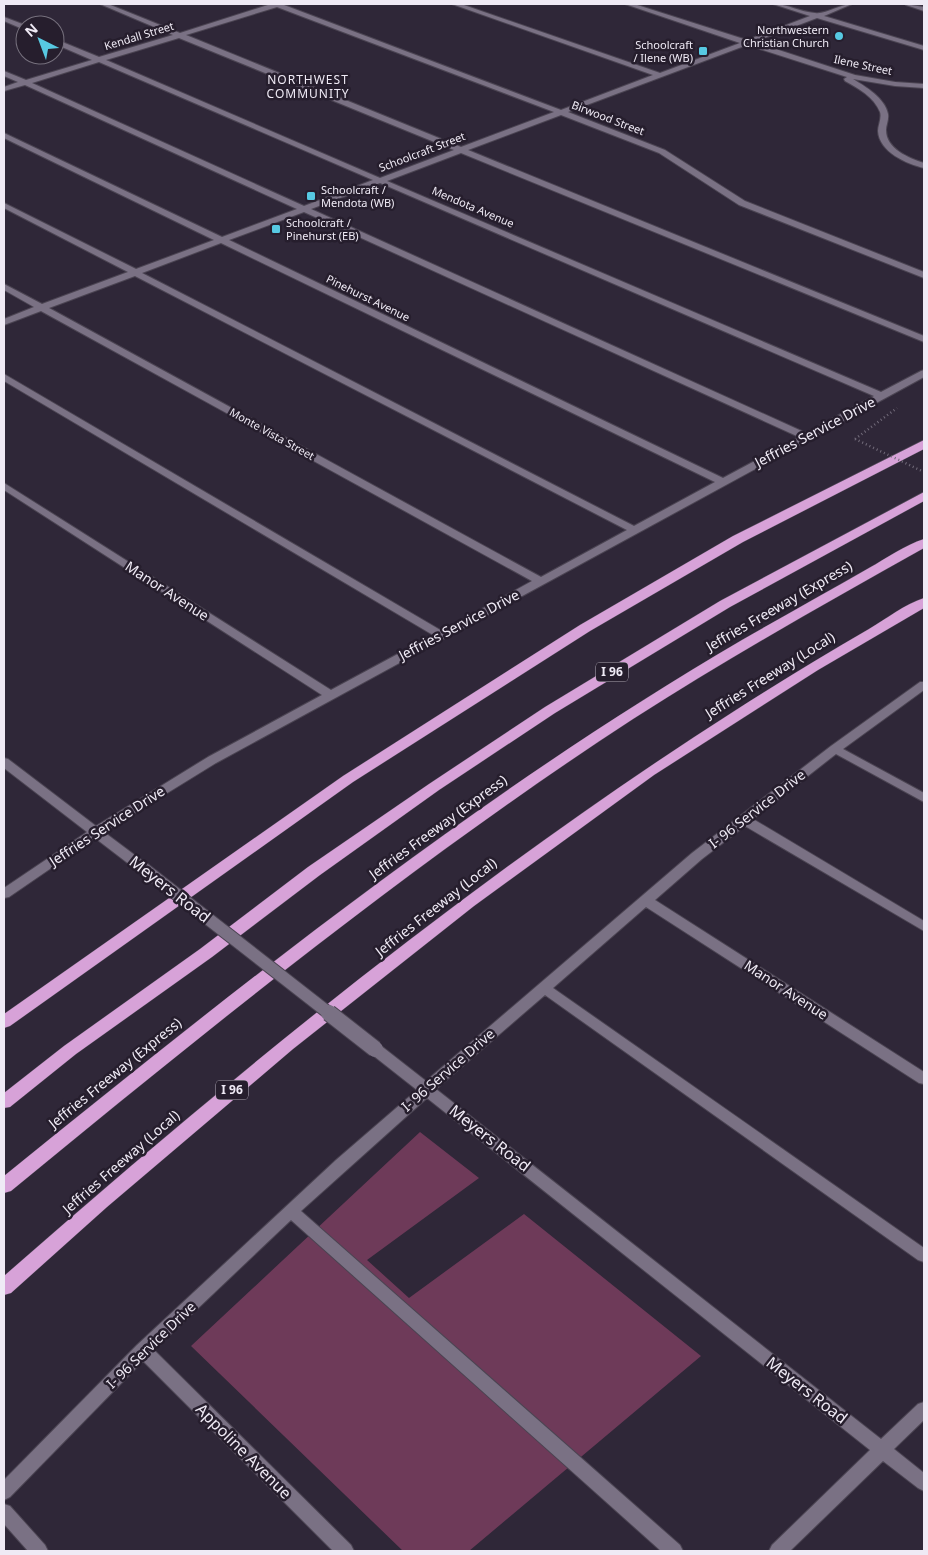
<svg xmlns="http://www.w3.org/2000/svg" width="928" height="1555" font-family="'Noto Sans',sans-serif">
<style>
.green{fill:#6e3a59}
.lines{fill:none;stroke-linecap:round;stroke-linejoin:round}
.minor-casing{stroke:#4b4452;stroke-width:2}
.highway-casing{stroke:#4b4452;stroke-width:1}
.path{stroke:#736c7b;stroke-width:2.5;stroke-dasharray:1 3;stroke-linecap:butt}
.minor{fill:#7a7184;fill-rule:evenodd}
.highway{fill:#d7a2d8;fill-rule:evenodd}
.minor-bridge-far1-casing{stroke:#4b4452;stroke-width:14;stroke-linecap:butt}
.minor-bridge-casing{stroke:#4b4452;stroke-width:18;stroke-linecap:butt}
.path-bridge{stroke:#736c7b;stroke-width:2.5;stroke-dasharray:1 3;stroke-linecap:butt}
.minor-bridge-far1{stroke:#7a7184;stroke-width:12}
.minor-bridge{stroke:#7a7184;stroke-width:16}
.poi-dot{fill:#57c9e2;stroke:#261e2d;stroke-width:2}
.labels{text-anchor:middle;stroke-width:5;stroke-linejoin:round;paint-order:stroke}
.far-poi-label{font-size:11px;fill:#efeaf5;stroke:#261e2d;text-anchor:end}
.far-street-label{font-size:11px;fill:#efeaf5;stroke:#261e2d}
.far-neighbourhood-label{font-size:12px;letter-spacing:1px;fill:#efeaf5;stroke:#261e2d}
.shield{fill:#261e2d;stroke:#b3adb9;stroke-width:1}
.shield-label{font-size:12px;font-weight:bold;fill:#efeaf5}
.street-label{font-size:14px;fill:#efeaf5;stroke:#261e2d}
.near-street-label{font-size:16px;fill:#efeaf5;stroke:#261e2d}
</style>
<rect width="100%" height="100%" fill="#2f2738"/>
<path class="green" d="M420,1132L479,1178L367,1260L409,1298L524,1214L701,1356L469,1551H403L191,1346Z"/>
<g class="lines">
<g class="minor-casing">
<path id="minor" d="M100,4H108L180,33L271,4H284V5L561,110L653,75L452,4H461L660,73L740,43L625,4H634L747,40L810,16L773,4C788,4 800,12 815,13C825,15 840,4 852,4L824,16L924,46V50L817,18L754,42L855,75L895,82L924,84V88L895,86L853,79C866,87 885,98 888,114C889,120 886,125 886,130C886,149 909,158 924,163V168C907,164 879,152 878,131C878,125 882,118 880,112C874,97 858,88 845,81L844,79L847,77L747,45L568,112L665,150L745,201L924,272V278L739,205L659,153L561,115L468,150L924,336V342L461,153L387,181L881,392L921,371L924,370V377L216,763L104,832L148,865L150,868L148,871H138L95,838L9,897L4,898V888L87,832L4,768V758L8,759L96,826L208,757L322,695L4,490V483L331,690L433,635L4,381V374L442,631L532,581L41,311L4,325V319L34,307L4,290V284L42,304L128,272L4,208V203L136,269L214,240L4,138V133L222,237L297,209L25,85L4,91V87L18,82L4,76V71L26,80L92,60L55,44V39L99,57L173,35ZM277,7L554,112L461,147L186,35ZM179,38L454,150L380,178L106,60ZM99,62L373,180L304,206L32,83ZM380,183L874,396L806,433L311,209ZM304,212L799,437L723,478L229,240ZM221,243L715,482L634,526L142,273ZM135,276L627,530L541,577L49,308Z
M905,4L924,7V11L906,5Z
M4,17L25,25V30L4,21Z
M920,682H924V690L843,749L924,793V802L836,754L753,819L924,921V931L745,826L702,859L655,900L924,1072V1084L919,1083L646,907L553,988L924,1248V1262L918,1260L545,995L436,1089L881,1439L918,1404L924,1402V1420L894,1449L924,1473V1491L918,1488L883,1461L790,1551H769L772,1545L870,1450L427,1098L301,1211L680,1545L683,1551H661L291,1220L154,1350L351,1545L354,1551H333L143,1361L10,1497L4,1500V1480L137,1345L336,1160L417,1090L370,1053L368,1049L370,1045L375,1044L380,1045L426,1081L692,853L831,746Z
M4,1504L10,1506L45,1545L48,1551H28L4,1524Z"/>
</g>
<g class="highway-casing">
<path id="highway" d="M924,440V449L743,542L590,631L353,782L10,1026L4,1028V1014L343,776L580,625L733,536Z
M924,492V501L730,607L555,713L439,790L320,875L212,957L76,1054L10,1107L4,1108V1093L64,1046L200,949L308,867L429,784L545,707L720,601Z
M924,539V548C826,603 728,658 633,719C415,861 212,1026 11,1191L4,1193V1176C240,985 479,794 742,640C784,616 827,592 869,568C887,558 905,545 924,539Z
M924,598V608L818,670L654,775L474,906L293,1049L107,1207L11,1293L4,1295V1276C236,1072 476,876 736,710C780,682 824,655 869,629C886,619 905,604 924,598Z"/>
</g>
<path class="path" d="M855,439L897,408"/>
<use href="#minor" class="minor"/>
<use href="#highway" class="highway"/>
<g class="minor-bridge-far1-casing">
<path id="minor-bridge-far1" d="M143,868L330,1014"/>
</g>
<g class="minor-bridge-casing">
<path id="minor-bridge" d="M329,1013L375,1049"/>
</g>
<path class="path-bridge" d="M855,439L924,472"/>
<use href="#minor-bridge-far1" class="minor-bridge-far1"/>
<use href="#minor-bridge" class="minor-bridge"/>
</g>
<g class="poi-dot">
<circle cx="839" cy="36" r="5"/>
<rect x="698" y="46" width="10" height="10" rx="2.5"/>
<rect x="306" y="191" width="10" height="10" rx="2.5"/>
<rect x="271" y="224" width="10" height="10" rx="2.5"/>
</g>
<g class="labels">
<g class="far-poi-label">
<text x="829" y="34">Northwestern<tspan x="829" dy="13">Christian Church</tspan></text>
<text x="693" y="49">Schoolcraft<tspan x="693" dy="13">/ Ilene (WB)</tspan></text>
<text x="321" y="194" text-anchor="start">Schoolcraft /<tspan x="321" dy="13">Mendota (WB)</tspan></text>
<text x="286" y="227" text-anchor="start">Schoolcraft /<tspan x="286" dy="13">Pinehurst (EB)</tspan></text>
</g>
<g class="far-street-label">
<text transform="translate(139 36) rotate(-17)" y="4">Kendall Street</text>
<text transform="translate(863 65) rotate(12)" y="4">Ilene Street</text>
<text transform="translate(608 118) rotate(21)" y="4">Birwood Street</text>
<text transform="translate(422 152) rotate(-21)" y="4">Schoolcraft Street</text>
<text transform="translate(473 207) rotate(23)" y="4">Mendota Avenue</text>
<text transform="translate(368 298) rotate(26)" y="4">Pinehurst Avenue</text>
<text transform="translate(272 434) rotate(29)" y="4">Monte Vista Street</text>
</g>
<g class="far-neighbourhood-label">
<text x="308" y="84">NORTHWEST<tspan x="308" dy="14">COMMUNITY</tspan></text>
</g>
<g class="shield">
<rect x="596" y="662.5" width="32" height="19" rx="4"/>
<rect x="216" y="1080.5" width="32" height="19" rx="4"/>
</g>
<g class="shield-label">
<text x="612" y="676">I 96</text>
<text x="232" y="1094">I 96</text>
</g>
<g class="street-label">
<text transform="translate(815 432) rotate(-28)" y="5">Jeffries Service Drive</text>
<text transform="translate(167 591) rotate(33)" y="5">Manor Avenue</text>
<text transform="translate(779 606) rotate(-30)" y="5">Jeffries Freeway (Express)</text>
<text transform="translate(459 625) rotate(-28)" y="5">Jeffries Service Drive</text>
<text transform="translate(770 675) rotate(-32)" y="5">Jeffries Freeway (Local)</text>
<text transform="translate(757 809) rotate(-38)" y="5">I- 96 Service Drive</text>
<text transform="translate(107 826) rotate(-33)" y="5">Jeffries Service Drive</text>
<text transform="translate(438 827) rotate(-36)" y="5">Jeffries Freeway (Express)</text>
<text transform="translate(436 907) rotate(-38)" y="5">Jeffries Freeway (Local)</text>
<text transform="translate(786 990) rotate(33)" y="5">Manor Avenue</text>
<text transform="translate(448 1070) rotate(-41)" y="5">I- 96 Service Drive</text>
<text transform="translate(115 1073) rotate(-39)" y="5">Jeffries Freeway (Express)</text>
<text transform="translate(121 1162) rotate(-41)" y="5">Jeffries Freeway (Local)</text>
<text transform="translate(151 1345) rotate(-44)" y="5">I- 96 Service Drive</text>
</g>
<g class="near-street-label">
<text transform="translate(170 889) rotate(38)" y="6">Meyers Road</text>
<text transform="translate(490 1138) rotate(38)" y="6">Meyers Road</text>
<text transform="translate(807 1390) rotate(38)" y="6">Meyers Road</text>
<text transform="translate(244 1451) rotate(45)" y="6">Appoline Avenue</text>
</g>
</g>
<rect width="928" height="1555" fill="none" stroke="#efeaf5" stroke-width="10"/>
<g transform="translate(40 40) rotate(318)"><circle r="24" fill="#261e2d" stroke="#76707d"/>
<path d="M0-4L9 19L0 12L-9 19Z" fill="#57c9e2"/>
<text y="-8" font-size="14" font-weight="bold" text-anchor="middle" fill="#efeaf5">N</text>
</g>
</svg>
